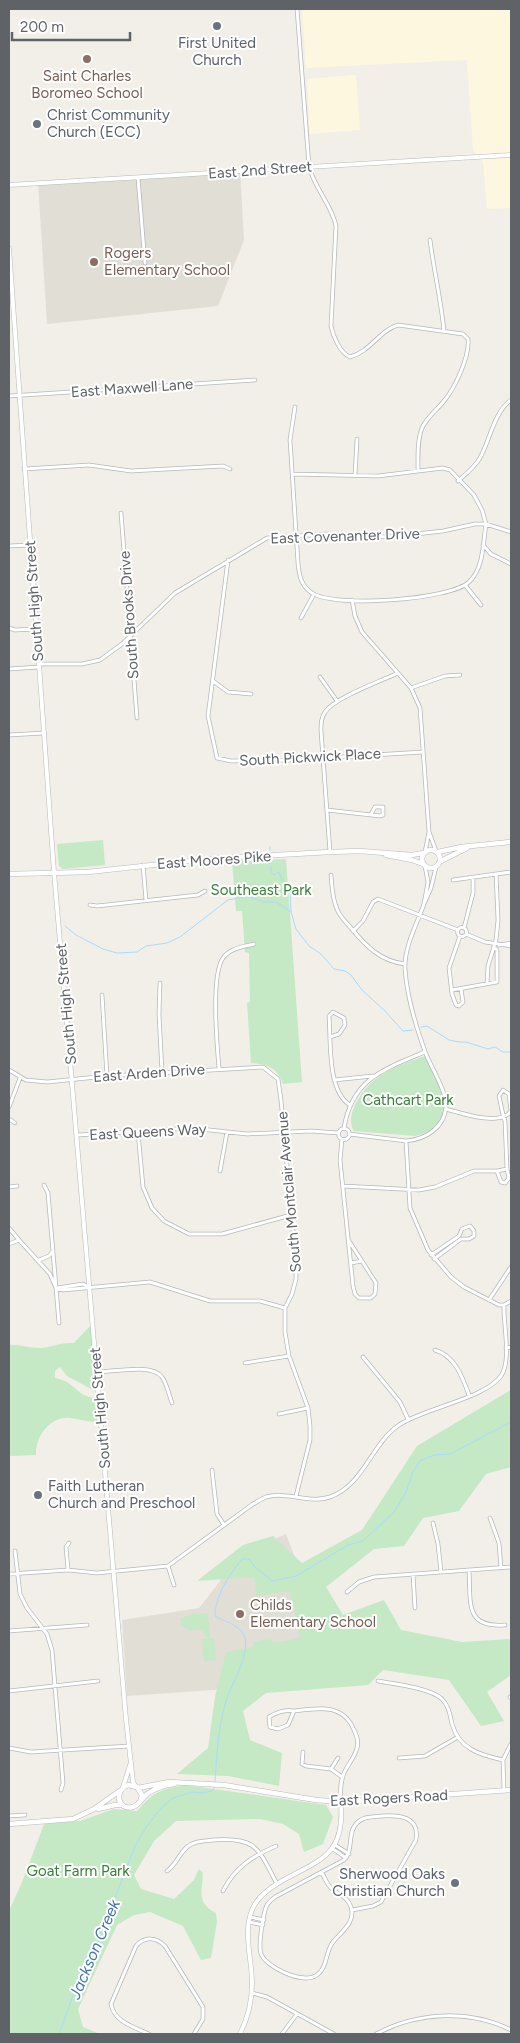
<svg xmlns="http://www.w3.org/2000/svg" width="520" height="2043" font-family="Figtree,sans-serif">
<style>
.commercial{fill:#fef7e0}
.education{fill:#e1ded6}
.green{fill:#c5e8c5}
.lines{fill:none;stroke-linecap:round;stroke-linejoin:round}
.stream{stroke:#aadaff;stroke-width:1}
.minor-casing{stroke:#b5b8bc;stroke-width:4.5}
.tertiary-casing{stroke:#b5b8bc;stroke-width:5}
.secondary-casing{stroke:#b6babf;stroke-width:5.5}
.minor{stroke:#fff;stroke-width:3}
.tertiary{stroke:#fff;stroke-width:4}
.secondary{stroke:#fff;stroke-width:4.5}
.worship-dot{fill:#6b7280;stroke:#fff;stroke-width:2}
.education-dot{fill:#8d6e63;stroke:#fff;stroke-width:2}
.labels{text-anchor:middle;stroke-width:4;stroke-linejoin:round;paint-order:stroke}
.worship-label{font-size:15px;fill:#5b616d;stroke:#fff;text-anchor:start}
.education-label{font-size:15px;fill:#785e54;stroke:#fff;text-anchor:start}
.street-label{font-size:15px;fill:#5f6368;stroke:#fff}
.park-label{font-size:15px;fill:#348238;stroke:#fff}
.water-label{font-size:16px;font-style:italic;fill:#4174aa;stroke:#fff}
</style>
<rect width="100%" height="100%" fill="#f1efe8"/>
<path class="commercial" d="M302,9H511V208L487,209L483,162L473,150L467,60L306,68Z
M356,75L360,130L310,134L307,79Z"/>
<path class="education" d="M240,170L244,240L218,306L47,324L38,183Z
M286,1534L342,1681L127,1696L122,1620L199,1608L242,1553Z"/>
<path class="green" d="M103,840L105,865L63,869L59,866L57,844Z
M286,859L302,1082L283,1084C278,1068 267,1064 251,1063L247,1003L250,1002L249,953L245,952L242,911H236L232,861Z
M425,1056C439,1086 465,1124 415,1136L354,1131C349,1123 351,1114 355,1105C371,1074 394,1067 425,1056Z
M91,1325L95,1391L67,1376L60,1367L55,1371V1378C59,1379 64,1380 67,1382C76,1388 83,1398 95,1398L98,1422C88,1422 79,1419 70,1418C50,1416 35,1437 36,1455L9,1456V1345C18,1344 28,1348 38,1348C52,1348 59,1342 74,1343Z
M511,1390V1467L486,1474L459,1511L423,1518L404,1546L374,1549L326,1587L343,1615L384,1600L401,1630L462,1642L511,1639V1675L487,1692L504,1721L481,1726L449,1680L383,1670L368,1685L266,1693L243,1711L250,1740L282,1753L279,1786L228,1776L177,1774L208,1748L215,1697L226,1652L254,1647L253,1642L271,1638L273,1643L300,1638L290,1591L256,1596L254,1577L197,1581L243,1545L273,1536L302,1563L362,1530L417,1446Z
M208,1613L210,1637H205L203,1630H195L194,1628L191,1631L181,1624L180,1618L192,1614Z
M214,1638L216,1660L204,1661L202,1639Z
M185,1785L326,1805L333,1817L323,1844L304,1852L299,1834L283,1824L260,1819L176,1821L154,1841L134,1875L141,1889L174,1899L194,1880L199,1869L203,1873C202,1893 196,1902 216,1913L217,1922L211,1958L201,1960L183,1926L150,1912L134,1915L117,1925L78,2009L83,2027L100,2034H9V1911L23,1880L44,1824L80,1821L114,1809L137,1811C155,1791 159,1790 185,1785Z"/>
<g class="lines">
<path class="stream" d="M270,847V850
M271,867V872L274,875L279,872L282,880L290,889L291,912L296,929L309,946L321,954L334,969L345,971L351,975L362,990L385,1011L403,1031L413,1030
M65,926L76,935L103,949L117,953L137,952L146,946L167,943L180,937L228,900L238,898L247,896L263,902H276L291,912
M421,1027L427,1026L449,1040L459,1042H466L488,1049L495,1047L503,1052H511
M215,1782C217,1753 218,1729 226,1701C231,1685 252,1651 244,1635C238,1624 225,1622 215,1616C215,1596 229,1575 242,1559H249L254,1566L272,1581L296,1576L348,1545L363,1541L394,1512L406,1492L413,1472L420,1461L434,1455L450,1454L511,1422
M59,2034L79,1979L97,1944L135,1846L147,1826L161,1808L173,1798L192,1792L202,1793L212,1791L215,1786"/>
<g class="minor-casing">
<path id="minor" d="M297,9L309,166C314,188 332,205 336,226L331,326C333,336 340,353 350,357C370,352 380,330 398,325L463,334L468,339C470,356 455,388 444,401C437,410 427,417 422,428C417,441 418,457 418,471
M138,178L145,263
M430,240C434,271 441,300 444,331
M9,396L255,380
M24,469L89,465L131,471L223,466L230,469
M292,474L378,476L443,468L450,470L474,495L482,510L486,524C483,542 484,568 469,582C450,600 334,608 312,593C301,586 299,575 298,563L290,440L295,407
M355,475L357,439
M458,481C466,474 475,467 480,458C490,440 494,412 511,400
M121,513L137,718
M483,545L491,554L511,564
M9,546L30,545
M228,560L208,716L217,758L231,761L291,760L423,752
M465,585L481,605
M352,600L355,616L362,632L411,688L420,708L429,832
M301,618L314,594
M9,628L15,630L36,629
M39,664H82L100,660L122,644L175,593L267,538L326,534L389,537L443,531L475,524H486L511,532
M9,669L39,667
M320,677L337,701
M213,681L228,692L251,694
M411,688L445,676L460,675
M9,735L44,733
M327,810L380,816L383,815V807H375L371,814
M330,852L321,731C321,724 321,718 325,712C336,697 379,682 398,673
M425,852L429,832L436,851
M143,865L146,900
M425,866L428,882L424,904L431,888L436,867
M331,875C332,886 332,898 337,909C340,917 346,922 351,928C366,946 380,961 405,964
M453,880L511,872
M90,905L97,906L198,895L205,891
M457.5 932a4.5 4.5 0 1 1 9 0a4.5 4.5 0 1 1-9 0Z
M464,928L473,893V878
M353,931L363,921L373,902L378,899L458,930
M466,934L485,942L511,946
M460,936L449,968L452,994L456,1005L459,1006L463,1002L461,989
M499,945L511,943
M160,983L159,1014L162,1072
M487,984L488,966L496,940L498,920L496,874
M452,990L497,982V950L494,947
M102,995L107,1076
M330,1037L339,1034L345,1025L344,1018L333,1012L329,1016C331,1041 327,1091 350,1105
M219,1068C217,1046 211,975 223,958C230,948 243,947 254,944
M9,1070L26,1080L47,1082L107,1076L263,1067L278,1079L281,1100L296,1264V1279L292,1294L285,1308V1332L289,1356L308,1408L310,1426V1440L296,1496
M334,1080L373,1076
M9,1107L20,1078
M446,1109C461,1113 501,1127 511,1111L509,1094L503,1090L499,1096C501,1105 502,1113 505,1121L507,1169L497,1171
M9,1119L15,1123
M344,1128C352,1079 384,1069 425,1052
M338.5 1134a5.5 5.5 0 1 1 11 0a5.5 5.5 0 1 1-11 0Z
M138,1132L143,1187L152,1208L164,1221L189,1234H222L291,1215
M349,1134L406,1141C426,1139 444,1128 446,1107C447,1092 432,1069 426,1054C416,1027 407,998 405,969C404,947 417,924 424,904
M78,1135L191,1128L247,1134L311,1131L338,1133
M342,1139L340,1160L353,1286L355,1294L359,1298H371L375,1294L376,1283L349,1241
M406,1141L410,1208L428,1250L451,1277L464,1287L499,1305
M220,1171L227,1132
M44,1185L48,1193L59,1323
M343,1186L419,1190L435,1187L474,1171H497L501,1182L505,1183L509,1178L507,1169
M9,1187L17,1186
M9,1228L19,1240
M9,1244L19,1240L50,1274L56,1288L63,1290L150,1282L210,1301H260L285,1308
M431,1255L459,1236L462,1229L470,1226L474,1231V1236L469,1239H461L434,1259
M39,1260L49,1256L52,1252
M351,1263L362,1261
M57,1288L83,1284L89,1287
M489,1300L511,1267
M499,1305H504L511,1301
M506,1348L511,1347
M435,1350C455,1356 462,1376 469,1395
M363,1357L400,1402L408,1419
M245,1363L289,1356
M97,1372C113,1372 152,1363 162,1377C167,1384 169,1395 172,1403
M279,1414L308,1408
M212,1470L217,1514L224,1525
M490,1518L499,1543L501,1568
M433,1523L438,1544L441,1572
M15,1551L20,1594L27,1608L47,1634L52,1650L63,1783L61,1790
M168,1566L174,1585
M68,1570L66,1547L69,1543
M469,1570C471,1602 464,1628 505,1625
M9,1574L68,1570L97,1573L168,1566L253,1504C257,1502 261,1499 266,1497C287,1491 309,1504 330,1497C364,1485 371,1444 399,1425C424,1408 484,1399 501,1376C512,1360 503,1324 504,1305
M413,1574L415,1608
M347,1592L359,1582L374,1577L511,1567
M9,1631L87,1625
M378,1681C395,1684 430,1688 442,1699C449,1706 450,1715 452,1724C459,1749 480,1755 503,1760
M9,1691L98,1681
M510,1697L511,1698
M294,1711C285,1709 277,1712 269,1717L270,1727L278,1729L288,1725L294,1711C318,1708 343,1703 354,1730C357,1736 359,1742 357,1748C355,1756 350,1762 346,1769C340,1779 340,1790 341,1802
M9,1748L31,1752L129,1746
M303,1752L302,1764L306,1766L331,1769L342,1777
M399,1758L425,1756L458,1737
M331,1769L338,1758
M504,1791L503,1760L511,1744
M9,1816L25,1815
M335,1845L349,1854
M333,1849L346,1858
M167,1871C176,1865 179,1854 187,1847C194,1841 204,1841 213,1840C257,1837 258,1848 277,1884
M322,1873C325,1878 327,1885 332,1889C339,1895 347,1896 351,1907C356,1922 342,1931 333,1942C325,1952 328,1967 317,1975C303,1985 266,1967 261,1954C258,1946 263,1913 267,1905C269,1902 272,1899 275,1897L344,1860C354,1850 347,1834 356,1824C362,1816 373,1817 382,1816C399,1815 420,1816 416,1840L381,1902L373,1906L352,1910
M223,1891C235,1867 253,1856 276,1846
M250,1917L264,1920
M249,1922L263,1925
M252,1993L267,1997L334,2034
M149,2034C134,2027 114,2022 111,2004L136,1946C145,1936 156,1937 165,1946L203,2007V2019L194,2034
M282,2034L297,2014
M376,2034C417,2012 469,2009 511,2030"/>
</g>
<g class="tertiary-casing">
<path id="tertiary" d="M9,185L511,155
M9,248L54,872L126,1719L133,1782L136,1787
M123,1787L130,1765
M240,2034C248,2018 252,2001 252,1983C252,1958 241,1927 255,1904C261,1894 270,1888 280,1882C321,1859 345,1856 341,1802"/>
</g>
<g class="secondary-casing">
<path id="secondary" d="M422 859a9 9 0 1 1 18 0a9 9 0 1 1-18 0Z
M438,852L461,847L511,842
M386,855L412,860L423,864
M441,861L467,848
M9,874L88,872L208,859L330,852L360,851L411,855L424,853
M138,1788L169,1782L224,1785L316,1800L341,1802L511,1790
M140,1802L142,1795L137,1787L128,1785C113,1791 118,1811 133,1807C139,1805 142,1798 147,1794C154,1789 165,1785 174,1784
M98,1809L115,1805H122
M9,1824L73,1819L94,1809L121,1790"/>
</g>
<use href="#minor" class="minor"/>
<use href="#tertiary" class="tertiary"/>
<use href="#secondary" class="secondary"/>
</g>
<g class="worship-dot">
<circle cx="217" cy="26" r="5"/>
<circle cx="37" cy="124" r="5"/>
<circle cx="38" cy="1495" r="5"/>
<circle cx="455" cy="1883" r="5"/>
</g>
<g class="education-dot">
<circle cx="87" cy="59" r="5"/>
<circle cx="94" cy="262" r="5"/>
<circle cx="240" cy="1614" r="5"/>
</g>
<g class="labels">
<g class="worship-label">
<text x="217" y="48" text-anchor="middle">First United<tspan x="217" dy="17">Church</tspan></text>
<text x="47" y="120">Christ Community<tspan x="47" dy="17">Church (ECC)</tspan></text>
<text x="48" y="1491">Faith Lutheran<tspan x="48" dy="17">Church and Preschool</tspan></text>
<text x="445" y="1879" text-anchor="end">Sherwood Oaks<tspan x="445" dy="17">Christian Church</tspan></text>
</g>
<g class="education-label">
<text x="87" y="81" text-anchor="middle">Saint Charles<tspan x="87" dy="17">Boromeo School</tspan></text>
<text x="104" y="258">Rogers<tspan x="104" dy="17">Elementary School</tspan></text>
<text x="250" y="1610">Childs<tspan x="250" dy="17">Elementary School</tspan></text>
</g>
<g class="street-label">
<text transform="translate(260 170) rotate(-4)" y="5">East 2nd Street</text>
<text transform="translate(132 388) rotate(-4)" y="5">East Maxwell Lane</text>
<text transform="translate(345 536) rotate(-2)" y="5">East Covenanter Drive</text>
<text transform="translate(34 601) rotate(-94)" y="5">South High Street</text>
<text transform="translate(129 615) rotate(-94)" y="5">South Brooks Drive</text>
<text transform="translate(310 757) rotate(-3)" y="5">South Pickwick Place</text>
<text transform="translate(214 860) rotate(-4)" y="5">East Moores Pike</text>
<text transform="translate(66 1004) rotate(-95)" y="5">South High Street</text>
<text transform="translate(149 1073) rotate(-4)" y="5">East Arden Drive</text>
<text transform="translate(148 1132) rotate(-3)" y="5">East Queens Way</text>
<text transform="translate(289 1192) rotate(-95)" y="5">South Montclair Avenue</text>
<text transform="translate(100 1408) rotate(-95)" y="5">South High Street</text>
<text transform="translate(389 1798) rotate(-3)" y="5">East Rogers Road</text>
</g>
<g class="park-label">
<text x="261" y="895">Southeast Park</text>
<text x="408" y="1105">Cathcart Park</text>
<text x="78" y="1876">Goat Farm Park</text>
</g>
<g class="water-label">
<text transform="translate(94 1949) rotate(-67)" y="6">Jackson Creek</text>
</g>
</g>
<rect width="520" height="2043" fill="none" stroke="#5f6368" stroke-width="20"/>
<path d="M12 32v8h118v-8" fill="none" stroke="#5f6368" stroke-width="2.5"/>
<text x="20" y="32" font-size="15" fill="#5f6368" stroke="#ffffff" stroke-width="4" paint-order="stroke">200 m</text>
</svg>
